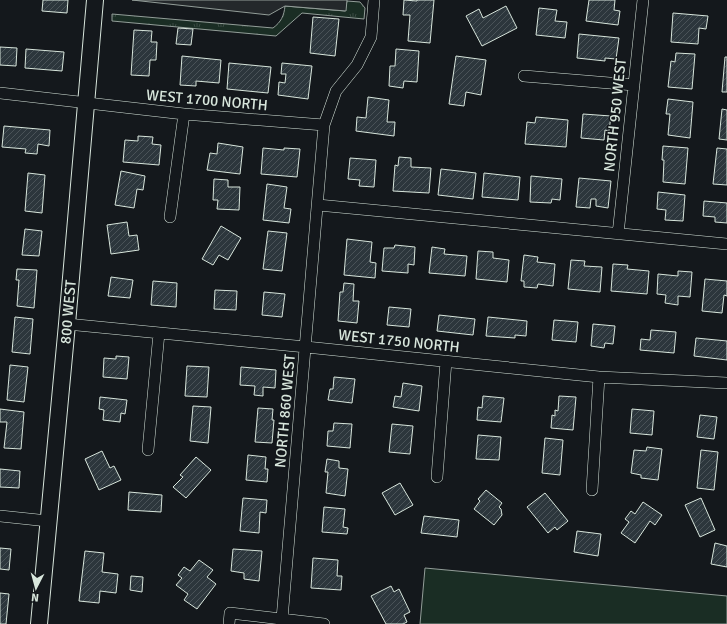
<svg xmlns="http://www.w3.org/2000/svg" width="727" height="624" font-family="Signika,sans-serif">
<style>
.grass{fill:url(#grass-tufts);stroke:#939e99}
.garden{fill:#1a2d24;stroke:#939e99}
.parking{fill:#24282b;stroke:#939e99}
.building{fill:url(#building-hatch);stroke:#d8e6dc}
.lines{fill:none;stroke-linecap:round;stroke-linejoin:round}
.street-casing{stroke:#d8e6dc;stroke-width:12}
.secondary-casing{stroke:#d8e6dc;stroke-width:18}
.street{stroke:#14181c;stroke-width:11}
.secondary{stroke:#14181c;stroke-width:16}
.labels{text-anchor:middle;stroke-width:3;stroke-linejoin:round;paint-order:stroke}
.street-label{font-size:15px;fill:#d8e6dc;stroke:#14181c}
</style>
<defs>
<pattern id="grass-tufts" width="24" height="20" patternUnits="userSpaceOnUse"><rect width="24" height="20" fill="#1a2d24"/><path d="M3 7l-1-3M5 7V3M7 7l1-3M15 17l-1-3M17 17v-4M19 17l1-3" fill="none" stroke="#3b4b43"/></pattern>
<pattern id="building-hatch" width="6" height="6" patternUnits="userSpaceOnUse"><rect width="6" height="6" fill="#2c363c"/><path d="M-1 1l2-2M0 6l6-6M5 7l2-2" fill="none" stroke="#4a5358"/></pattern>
</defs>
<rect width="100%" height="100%" fill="#14181c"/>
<path class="grass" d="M347,1L360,2L365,8L364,19L302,13L276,36L112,21V14L273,28C281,22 284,16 285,6L345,11Z"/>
<path class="garden" d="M425,568L727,596V624H420Z"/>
<path class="parking" d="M132,0H347L346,11L285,6L269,15Z"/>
<path class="building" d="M43,0H68L67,13L42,11Z
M404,0L417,1V0H434L430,43L408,41L410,15H403Z
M589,0H615L614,10L620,11L618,25L586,21Z
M506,6L517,28L482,46L466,16L479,9L483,18Z
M539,8L557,10L555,21L567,22L565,38L536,35Z
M673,13L708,16L706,29L699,28L698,44L671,42Z
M313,17L339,19L335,56L310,53Z
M178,28L193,29L191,45L176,44Z
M134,30L152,31L151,42H157L156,60H150L149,76L131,75Z
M579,34L619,38L616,59L605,58V61L577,58Z
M0,47L17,48L16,66L0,65Z
M26,49L64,52L62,71L25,68Z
M396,49L419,51L417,82L404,81L403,88L389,86L390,66H395Z
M676,53L695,54L692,89L668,87L671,61L675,62Z
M182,56L221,60L219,83L196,81V86L180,85Z
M456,56L486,60L481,95L466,92L464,106L449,104Z
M725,57H727V92H722Z
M229,63L271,67L268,93L227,89Z
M282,63L312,66L308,99L278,95L279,82L285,83L286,74H281Z
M368,97L389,100L387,122H395L394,136L356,131L357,117L366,118Z
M668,99L693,102L690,138L668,135L670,114H666Z
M722,109L727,110V140L719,139Z
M583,114L611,116L609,131L605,130L604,140L581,138Z
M536,117L568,120L566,147L525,144L527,122L535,123Z
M4,126L50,130L49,146L38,144L37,154L25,153L26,149L2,147Z
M138,136L153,137L152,144L161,145L159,165L123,162L125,140L138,141Z
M218,143L243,147L240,174L207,170L210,153L217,154Z
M663,146L688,148L685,184L663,182L664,160H662Z
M263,148L284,150V148L300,149L297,177L261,174Z
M717,148L727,149V185L713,184Z
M399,157L411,158V167L431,168L429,193L393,191L395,165L398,166Z
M350,158L376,160L374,187L359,186L360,180L348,179Z
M441,169L476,173L473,199L438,195Z
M121,171L145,176L143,190L137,189L134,208L115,205Z
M28,173L45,175L42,213L25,211Z
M484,173L520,177L518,200L482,197Z
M531,176L562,179L560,200L552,199L551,203L530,202Z
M579,178L611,181L608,208L596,206V199H591L590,208L576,207Z
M214,179L228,180V187H240L239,210L217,209L218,200H213Z
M267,184L287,187L284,208L291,209L289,223L263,220Z
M658,192L685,195L683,221L665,220L666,210L657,209Z
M704,201L727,203V223L715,222V217L703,216Z
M127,222L129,236L137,235L139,250L111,254L107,225Z
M221,226L241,238L228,260L219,255L213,265L202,259Z
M25,229L42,231L39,256L22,255Z
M268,231L287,233L282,271L263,269Z
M347,239L372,242L370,262L376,263L375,278L344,275Z
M395,245L415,247L414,265L408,264V273L382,271L384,248H394Z
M432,247L445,249L444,254L467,256L465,276L429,273Z
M478,251L493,252V258L509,260L507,282L476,279Z
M524,255L538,257L537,262L555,264L553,286L538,284L537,288L524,287V281H521Z
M571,260L585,261L584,266L602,267L600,292L568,289Z
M613,264L628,265L627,269L649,271L647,294L611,291Z
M17,269L37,270L34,308L17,306L19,280H16Z
M678,271L692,272L690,297L678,296V305L665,303L666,295L657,294L658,274L678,276Z
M111,277L133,280L130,298L108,296Z
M705,279L727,281V296L724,295L722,313L702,311Z
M153,281L177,283L176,307L151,305Z
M344,283L354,284L353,301H359L357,323L338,321L340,292H343Z
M215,290L237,291L236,310L214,309Z
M264,292L285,294L282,317L262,315Z
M389,307L411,309L409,327L387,325Z
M439,315L475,319L473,335L437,331Z
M15,317L33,319L30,354L12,352Z
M488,317L527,321L526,336L515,335V338L486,336Z
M554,320L578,322L576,342L552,340Z
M593,324L615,326L613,344L605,343L604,348L591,346Z
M651,330L676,332L674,353L640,350L641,339L650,340Z
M696,338L727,341V360L694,356Z
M116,356L129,357L127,379L103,377L104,358L116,359Z
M10,365L28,367L24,402L7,400Z
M187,366L209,367L207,397L185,396Z
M241,367L276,370L275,388L263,387V396L254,395L255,386L240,385Z
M334,377L355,379L352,403L328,400L330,389H333Z
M403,383L422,386L419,411L393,407L395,396L401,397Z
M483,396L504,398L501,422L477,420L478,407L482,408Z
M559,396L576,397L573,430L551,428L552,415L555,416V410L558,411Z
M100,397L127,400L125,414L121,413L120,422L103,420L104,410L99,409Z
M193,406L211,407L208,443L190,441Z
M258,408L273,409L272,420H274L272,443L255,442Z
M0,409L24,412L21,449L4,448L7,422H0Z
M632,409L654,411L652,435L630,433Z
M700,415L717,417L714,439L697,437Z
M334,423L352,424L350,448L327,446L328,431H333Z
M392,424L413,426L410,454L389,452Z
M478,435L501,437L499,460L476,459Z
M545,438L563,440L560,475L542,473Z
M647,447L662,449L658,480L641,478V475L631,473L634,450L646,451Z
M701,450L718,452L714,490L697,488Z
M102,451L110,468L114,466L121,480L99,490L85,459Z
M248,455L266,457L265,469H268L267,482L246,480Z
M196,457L211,470L186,498L173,487L183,477L180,475Z
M327,459L339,461V468L348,469L345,496L326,493L328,472H325Z
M0,469L20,471L19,488L0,487Z
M400,483L413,505L395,515L382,493Z
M486,490L502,503L499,507L501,509L502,515L494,525L474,509L480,501L478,499Z
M129,492L162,495L161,512L128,510Z
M545,493L568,521L557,530L555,527L548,533L527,507Z
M243,498L267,500L266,513L260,512L259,533L240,531Z
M701,498L715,530L700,537L685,505Z
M643,502L662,515L655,525L650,521L635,543L621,533L629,522L625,519L631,511L635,514Z
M324,507L345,509L343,527L348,528L347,534L322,532Z
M424,516L459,520L457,537L421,533Z
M577,531L601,534L598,556L574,552Z
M715,543L727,546V567L711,564Z
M0,548L11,549L9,570L0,569Z
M233,549L262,551L259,581L244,579V573L231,571Z
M85,551L104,553L102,572L118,574L116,593L100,591L99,603L79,601Z
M313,558L338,560L337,576H342L341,590L311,588Z
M199,560L213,570L207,577L216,584L197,609L184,600L188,594L176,585L182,578L178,575L184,567L190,571Z
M131,576L143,577L142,592L130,590Z
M391,586L394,592L399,589L410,612L404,615L407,622L403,624H386L371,596Z
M0,593L9,594L6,624H0Z"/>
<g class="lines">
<g class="street-casing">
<path id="street" d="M524,76L634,85
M0,93L184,114L324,125
M318,205L727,244
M170,217L184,114
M618,234L643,0
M67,324L306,347L599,377L727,383
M148,450L159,333
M437,477L446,361
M592,490L599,377
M0,516L48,521
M282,619L324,125L336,91L357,65L371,37L374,0
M229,624L230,613L324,624"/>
</g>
<g class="secondary-casing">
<path id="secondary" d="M39,624L67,324L95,0"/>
</g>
<use href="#street" class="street"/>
<use href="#secondary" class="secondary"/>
</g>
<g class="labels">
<g class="street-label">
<text transform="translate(207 100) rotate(5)" y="5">WEST 1700 NORTH</text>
<text transform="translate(615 115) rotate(-84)" y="5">NORTH 950 WEST</text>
<text transform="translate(68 312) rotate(-85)" y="5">800 WEST</text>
<text transform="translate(399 341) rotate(6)" y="5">WEST 1750 NORTH</text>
<text transform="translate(285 411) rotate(-85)" y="5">NORTH 860 WEST</text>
</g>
</g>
<g transform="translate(36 588) rotate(186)" stroke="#14181c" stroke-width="3" paint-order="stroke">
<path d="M0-3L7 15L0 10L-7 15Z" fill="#d8e6dc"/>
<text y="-6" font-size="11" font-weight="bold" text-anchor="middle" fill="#d8e6dc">N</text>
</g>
</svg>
